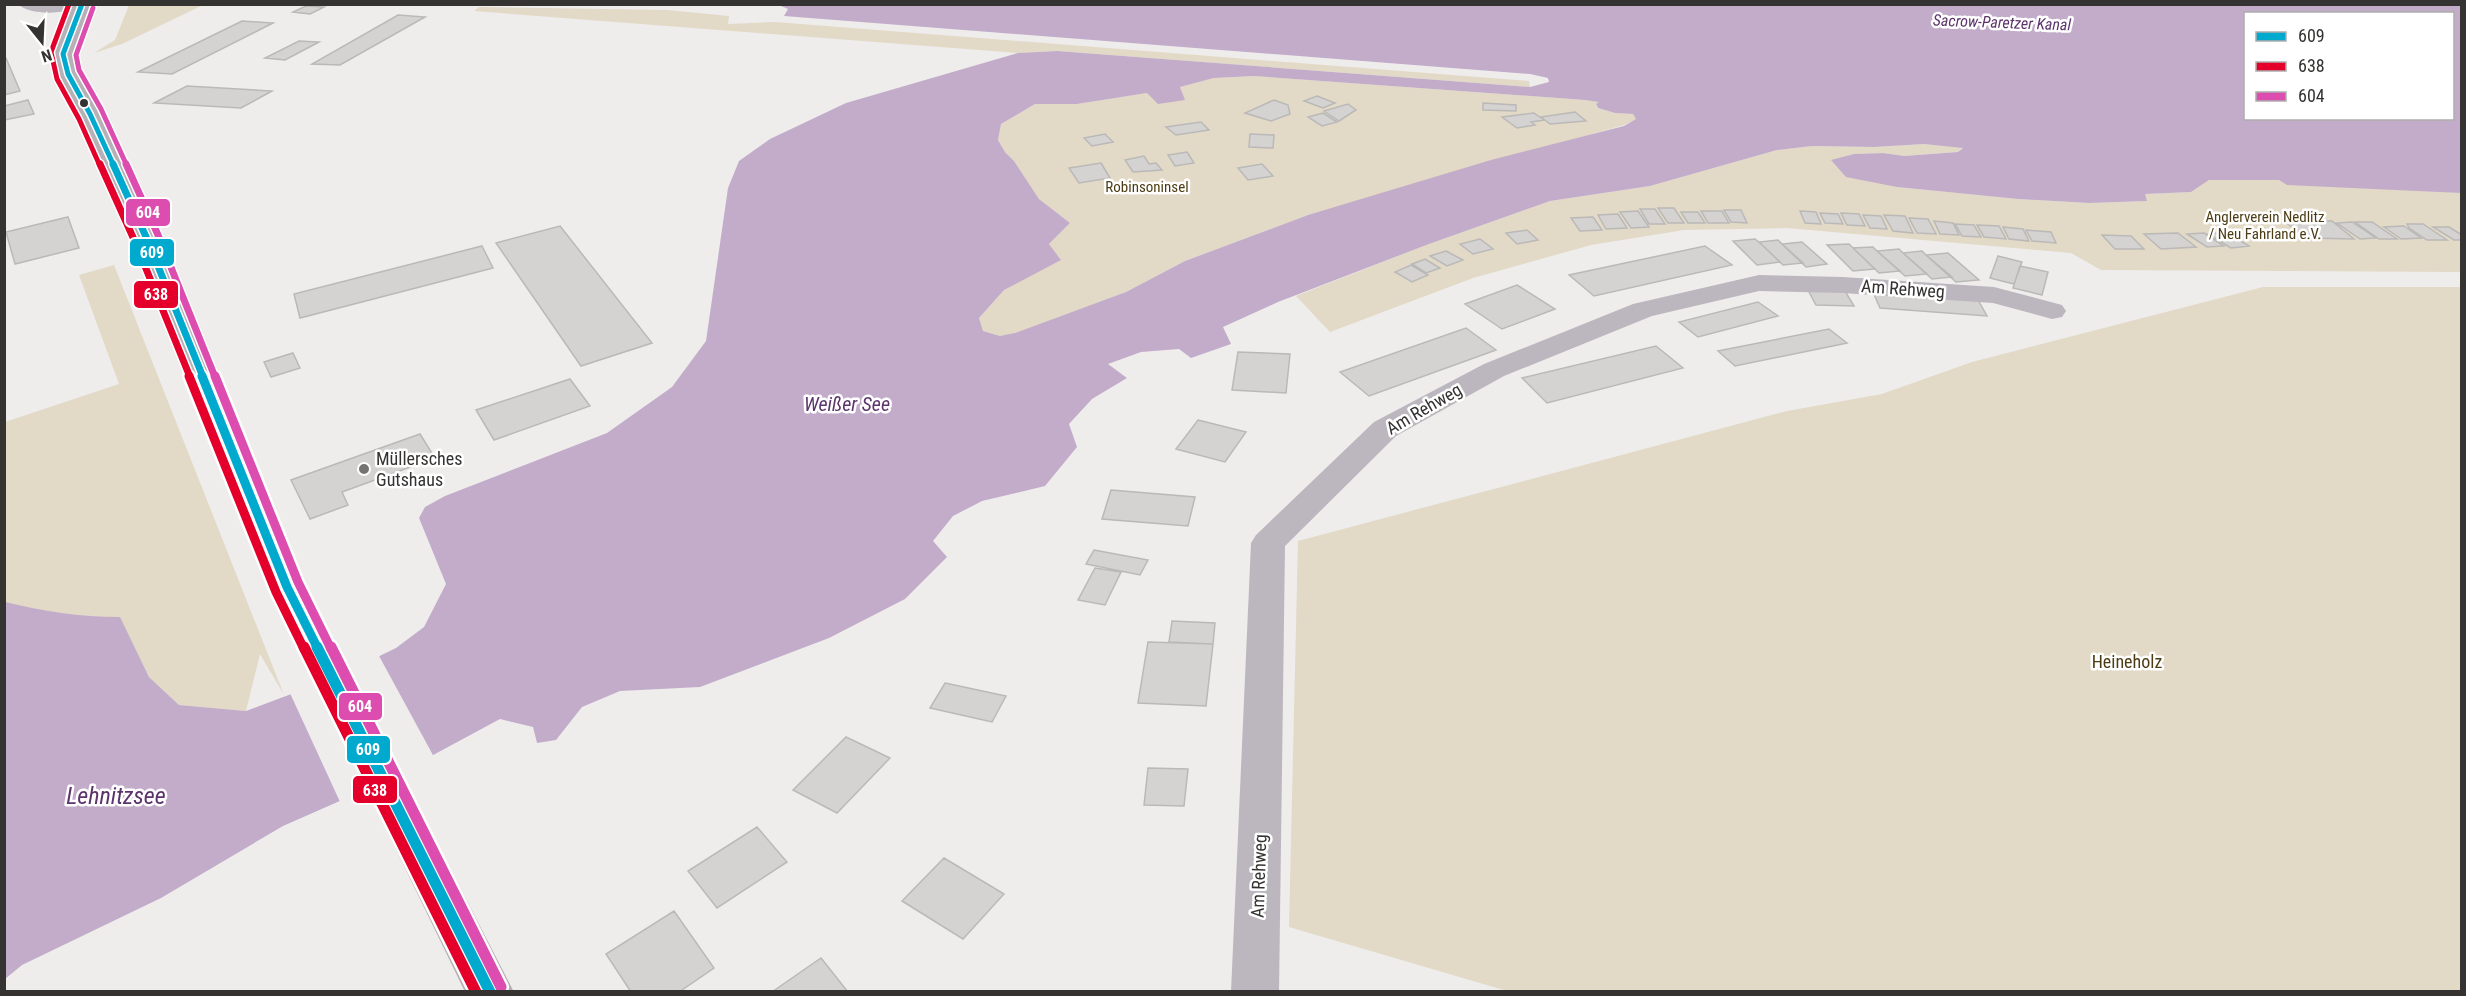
<svg xmlns="http://www.w3.org/2000/svg" width="2466" height="996" font-family="'Roboto Condensed',sans-serif">
<style>
.green{fill:#e2d9c6}
.water{fill:#c2acca;fill-rule:evenodd}
.pier{fill:#eeedec}
.building{fill:#d4d3d2;stroke:#bab9b8;stroke-width:1.5}
.lines{fill:none;stroke-linecap:round;stroke-linejoin:round}
.minor{fill:#bcb7be;fill-rule:evenodd}
.major{fill:#b5b1b6;fill-rule:evenodd}
.bus-1-far3-casing{stroke:#fff;stroke-width:8}
.bus-1-far2-casing{stroke:#fff;stroke-width:10}
.bus-1-far1-casing{stroke:#fff;stroke-width:14}
.bus-1-casing{stroke:#fff;stroke-width:16}
.bus-2-far3-casing{stroke:#fff;stroke-width:8}
.bus-2-far2-casing{stroke:#fff;stroke-width:10}
.bus-2-far1-casing{stroke:#fff;stroke-width:14}
.bus-2-casing{stroke:#fff;stroke-width:16}
.bus-3-far3-casing{stroke:#fff;stroke-width:8}
.bus-3-far2-casing{stroke:#fff;stroke-width:10}
.bus-3-far1-casing{stroke:#fff;stroke-width:14}
.bus-3-casing{stroke:#fff;stroke-width:16}
.bus-1-far3{stroke:#00a9ce;stroke-width:5}
.bus-1-far2{stroke:#00a9ce;stroke-width:7}
.bus-1-far1{stroke:#00a9ce;stroke-width:9}
.bus-1{stroke:#00a9ce;stroke-width:11}
.bus-2-far3{stroke:#e4002b;stroke-width:5}
.bus-2-far2{stroke:#e4002b;stroke-width:7}
.bus-2-far1{stroke:#e4002b;stroke-width:9}
.bus-2{stroke:#e4002b;stroke-width:11}
.bus-3-far3{stroke:#dd4daf;stroke-width:5}
.bus-3-far2{stroke:#dd4daf;stroke-width:7}
.bus-3-far1{stroke:#dd4daf;stroke-width:9}
.bus-3{stroke:#dd4daf;stroke-width:11}
.bus-dot{fill:#343332;stroke:#fff;stroke-width:2}
.poi-dot{fill:#757473;stroke:#fff;stroke-width:2}
.labels{text-anchor:middle;stroke-width:5;stroke-linejoin:round;paint-order:stroke}
.far-park-label{font-size:15px;fill:#4c3c13;stroke:#fff}
.far-water-label{font-size:16px;font-style:italic;fill:#5c336b;stroke:#fff}
.street-label{font-size:18px;fill:#343332;stroke:#fff}
.poi-label{font-size:18px;fill:#343332;stroke:#fff;text-anchor:start}
.park-label{font-size:18px;fill:#4c3c13;stroke:#fff}
.water-label{font-size:20px;font-style:italic;fill:#5c336b;stroke:#fff}
.near-water-label{font-size:24px;font-style:italic;fill:#5c336b;stroke:#fff}
.line-badge{stroke:#fff;stroke-width:2}
.badge-label{font-size:16px;text-anchor:middle;font-weight:bold;fill:#fff}
</style>
<rect width="100%" height="100%" fill="#eeedec"/>
<path class="green" d="M129,5V4L203,5L122,44L94,53L115,40Z
M479,7L667,10L729,16L728,24L775,22L1529,81L1530,87L1057,51L1018,53L474,11Z
M1254,76L1585,100L1601,102L1596,104L1597,108L1615,113L1633,114L1637,119L1624,125L1308,215L1185,261L1126,292L1015,334L1000,336L983,331L979,318L1004,290L1060,260L1049,244L1070,223L1039,199L1014,161L1005,152L998,140L1001,124L1035,104H1077L1147,93L1184,100L1180,87L1214,78Z
M1924,144L1963,147L1958,152L1904,156L1883,153L1854,154L1831,161L1897,187L2018,199L2089,203L2147,201L2144,194L2191,192L2209,180H2279L2461,193V272L2101,270L2071,253L1787,228L1684,230L1591,245L1473,278L1330,332L1296,296L1429,244L1550,201L1650,186L1777,150L1812,146L1874,147Z
M114,265L284,695L260,654L246,711L179,705L149,677L120,618C81,617 43,611 5,603V422L119,384L79,275Z
M2263,287H2461V991H1507L1289,927L1298,541L1787,411L1882,394L1972,362Z"/>
<path class="water" d="M779,5H2461V193L2287,185L2279,180H2209L2191,192L2145,194L2147,201L2089,203L2018,199L1897,187L1846,177L1831,160L1854,154L1883,153L1904,156L1958,152L1963,148L1924,144L1874,147L1812,146L1777,150L1650,186L1550,201L1429,244L1278,302L1223,327L1231,344L1191,358L1179,349L1141,352L1108,364L1127,378L1092,399L1069,424L1077,447L1045,486L982,501L953,516L933,541L947,557L905,599L829,638L700,687L620,691L582,707L556,740L537,743L533,727L500,719L383,782L283,826L161,898L22,965L5,979V602C43,611 80,617 120,617L149,677L179,705L246,711L334,678L396,648L424,627L446,584L419,518L425,507L445,496L607,433L672,387L706,341L728,188L739,161L770,139L846,103L1018,53L1057,51L1530,87L1549,82L1548,78L1530,74L784,16L788,9ZM2246,14H2452V118H2246ZM1254,76L1585,100L1599,102L1596,104L1598,108L1615,113L1633,114L1636,119L1624,126L1491,160L1308,215L1185,261L1126,292L1015,333L1000,336L983,331L979,318L1004,290L1061,260L1049,244L1070,223L1039,199L1014,161L1005,152L998,140L1001,124L1035,104H1077L1147,93L1158,104L1185,100L1180,87L1214,78Z"/>
<path class="pier" d="M378,654L434,757L385,784L341,804L289,691L333,675Z"/>
<path class="building" d="M306,6L324,7L310,14L293,12Z
M398,15L425,17L340,65L312,64Z
M242,21L273,23L172,74L138,72Z
M299,41L319,42L285,60L265,58Z
M4,58H6L20,91L4,95Z
M187,86L272,91L241,108L154,103Z
M1317,96L1335,103L1323,108L1304,101Z
M28,100L34,114L4,120V106Z
M1274,100L1288,105L1290,114L1271,121L1245,113Z
M1483,103L1516,105V111L1483,110Z
M1348,104L1356,110L1339,121L1324,111Z
M1575,112L1586,121L1550,124L1541,117Z
M1323,113L1337,122L1322,126L1308,117Z
M1534,113L1544,120L1531,122L1535,125L1517,128L1502,117Z
M1201,122L1209,130L1176,135L1166,127Z
M1105,134L1113,142L1092,146L1084,138Z
M1250,134L1274,135L1273,148L1249,147Z
M1187,152L1194,163L1175,166L1168,155Z
M1144,156L1149,164L1156,163L1162,170L1133,172L1125,160Z
M1101,163L1110,178L1079,183L1069,168Z
M1262,164L1273,176L1248,180L1238,168Z
M1658,208H1674L1684,223H1668Z
M1640,209H1655L1665,224H1649Z
M1724,210H1741L1747,223L1731,222Z
M1638,211L1649,227L1631,228L1620,212Z
M1701,211H1722L1729,223H1708Z
M1800,211L1816,212L1821,224L1805,223Z
M1681,212H1698L1705,223H1688Z
M1820,213L1838,214L1843,224L1825,223Z
M1841,213L1859,214L1865,226L1847,225Z
M1618,214L1627,228L1606,229L1598,215Z
M1863,215L1881,216L1887,229L1870,228Z
M1884,215L1905,216L1913,233L1893,231Z
M68,217L79,248L15,264L6,232Z
M1593,217L1602,230L1580,231L1571,218Z
M1909,218L1928,219L1936,234L1917,233Z
M1934,221L1953,223L1959,235L1940,234Z
M2284,221H2332L2354,239L2307,238Z
M2352,222L2376,238L2360,239L2337,223Z
M2355,222H2372L2397,239H2379Z
M1955,224L1974,225L1981,237L1962,236Z
M2407,224H2423L2447,240H2427L2409,228Z
M1977,225L1999,226L2006,239L1984,237Z
M560,226L652,343L581,366L496,243Z
M2404,226L2421,238L2401,239L2384,227Z
M2003,227L2023,229L2029,241L2009,239Z
M2433,227H2449L2462,235V240H2454Z
M1527,230L1538,240L1517,244L1506,233Z
M2026,230L2051,232L2056,243L2032,241Z
M2226,232L2249,246L2231,248L2208,234Z
M2178,233L2196,247L2161,249L2144,234Z
M2204,233L2224,246L2207,247L2187,234Z
M2102,235L2131,236L2144,249H2115Z
M1480,239L1493,249L1473,254L1460,244Z
M1755,239L1759,242L1780,262L1757,265L1733,241Z
M1778,240L1782,244L1803,263L1783,265L1759,242Z
M1802,242L1827,264L1806,267L1782,244Z
M1849,244L1853,248L1875,269L1853,271L1827,245Z
M482,246L493,268L300,318L294,294Z
M1705,246L1732,265L1594,296L1569,275Z
M1873,247L1877,251L1900,271L1879,273L1853,248Z
M1899,249L1903,253L1927,274L1905,276L1877,251Z
M1446,251L1463,260L1447,266L1430,256Z
M1922,251L1926,255L1952,277L1932,279L1903,253Z
M1948,253L1979,280L1956,282L1926,255Z
M1998,256L2022,262L2014,284L1990,278Z
M1425,259L1440,268L1426,273L1412,264Z
M1411,265L1428,275L1412,282L1395,272Z
M2020,266L2048,272L2042,295L2013,288Z
M1517,285L1555,309L1502,329L1465,304Z
M1808,290L1845,291L1854,306L1816,305Z
M1873,292L1978,300L1987,316L1880,308Z
M1758,302L1778,316L1698,337L1679,322Z
M1466,328L1496,350L1369,396L1340,372Z
M1829,329L1847,343L1735,366L1718,351Z
M1656,346L1683,368L1547,403L1522,378Z
M1238,352L1290,354L1286,393L1232,390Z
M293,353L300,368L271,377L264,362Z
M570,379L590,406L494,440L476,410Z
M1198,420L1246,432L1225,462L1176,449Z
M420,434L435,458L342,492L348,505L310,519L291,480Z
M1111,490L1195,497L1188,526L1102,519Z
M1094,550L1148,560L1140,575L1086,564Z
M1095,568L1121,572L1105,605L1078,600Z
M1172,621L1215,623L1213,644L1169,642Z
M1148,642L1213,644L1206,706L1138,703Z
M945,683L1006,696L992,722L930,708Z
M846,737L890,758L837,813L793,790Z
M1148,768L1188,769L1184,806L1144,805Z
M757,827L787,862L717,908L688,871Z
M944,858L1004,894L963,939L902,901Z
M674,911L714,968L679,992H631L606,954Z
M821,958L848,992H772Z"/>
<g class="lines">
<path class="minor" d="M18,4H81C70,15 29,16 18,4Z
M1759,275L1843,277L1994,287L2062,305L2066,311L2062,317L2052,319L1993,303L1843,293L1759,291L1652,316L1504,376L1396,436L1285,546L1279,992H1231L1251,543L1256,535L1374,422L1484,364L1633,304Z"/>
<path class="major" d="M73,4H91L73,54L78,74L101,114L160,239L305,587L514,992H465L269,587L134,239L79,114L58,74L53,54Z"/>
<g class="bus-1-far3-casing">
<path id="bus-1-far3" d="M82,4L63,54L68,74L90,114L114,166"/>
</g>
<g class="bus-1-far2-casing">
<path id="bus-1-far2" d="M113,164L147,239L203,377"/>
</g>
<g class="bus-1-far1-casing">
<path id="bus-1-far1" d="M202,376L287,587L318,649"/>
</g>
<g class="bus-1-casing">
<path id="bus-1" d="M317,647L490,992"/>
</g>
<g class="bus-2-far3-casing">
<path id="bus-2-far3" d="M69,4L51,52L57,79L79,119L100,166"/>
</g>
<g class="bus-2-far2-casing">
<path id="bus-2-far2" d="M100,164L136,244L190,377"/>
</g>
<g class="bus-2-far1-casing">
<path id="bus-2-far1" d="M189,376L276,592L304,649"/>
</g>
<g class="bus-2-casing">
<path id="bus-2" d="M304,647L476,992"/>
</g>
<g class="bus-3-far3-casing">
<path id="bus-3-far3" d="M93,8L76,55L79,70L101,109L127,166"/>
</g>
<g class="bus-3-far2-casing">
<path id="bus-3-far2" d="M126,164L158,235L215,377"/>
</g>
<g class="bus-3-far1-casing">
<path id="bus-3-far1" d="M215,376L298,582L331,649"/>
</g>
<g class="bus-3-casing">
<path id="bus-3" d="M331,647L501,987"/>
</g>
<use href="#bus-1-far3" class="bus-1-far3"/>
<use href="#bus-1-far2" class="bus-1-far2"/>
<use href="#bus-1-far1" class="bus-1-far1"/>
<use href="#bus-1" class="bus-1"/>
<use href="#bus-2-far3" class="bus-2-far3"/>
<use href="#bus-2-far2" class="bus-2-far2"/>
<use href="#bus-2-far1" class="bus-2-far1"/>
<use href="#bus-2" class="bus-2"/>
<use href="#bus-3-far3" class="bus-3-far3"/>
<use href="#bus-3-far2" class="bus-3-far2"/>
<use href="#bus-3-far1" class="bus-3-far1"/>
<use href="#bus-3" class="bus-3"/>
</g>
<circle class="bus-dot" cx="84" cy="103" r="5"/>
<circle class="poi-dot" cx="364" cy="469" r="6"/>
<g class="labels">
<g class="far-park-label">
<text x="1147" y="192">Robinsoninsel</text>
<text x="2265" y="222">Anglerverein Nedlitz<tspan x="2265" dy="17">/ Neu Fahrland e.V.</tspan></text>
</g>
<g class="far-water-label">
<text transform="translate(2002 22) rotate(2)" y="6">Sacrow-Paretzer Kanal</text>
</g>
<g class="street-label">
<text transform="translate(1903 289) rotate(4)" y="6">Am Rehweg</text>
<text transform="translate(1424 409) rotate(-30)" y="6">Am Rehweg</text>
<text transform="translate(1259 876) rotate(-88)" y="6">Am Rehweg</text>
</g>
<g class="poi-label">
<text x="376" y="465">Müllersches<tspan x="376" dy="21">Gutshaus</tspan></text>
</g>
<g class="park-label">
<text x="2127" y="668">Heineholz</text>
</g>
<g class="water-label">
<text x="847" y="411">Weißer See</text>
</g>
<g class="near-water-label">
<text x="116" y="804">Lehnitzsee</text>
</g>
</g>
<g class="line-badge">
<rect x="125" y="198" width="46" height="29" rx="6" fill="#dd4daf"/>
<rect x="129" y="238" width="46" height="29" rx="6" fill="#00a9ce"/>
<rect x="133" y="280" width="46" height="29" rx="6" fill="#e4002b"/>
<rect x="338" y="692" width="45" height="29" rx="6" fill="#dd4daf"/>
<rect x="346" y="735" width="45" height="29" rx="6" fill="#00a9ce"/>
<rect x="352" y="775" width="46" height="29" rx="6" fill="#e4002b"/>
</g>
<g class="badge-label">
<text x="148" y="218">604</text>
<text x="152" y="258">609</text>
<text x="156" y="300">638</text>
<text x="360" y="712">604</text>
<text x="368" y="755">609</text>
<text x="375" y="796">638</text>
</g>
<rect width="2466" height="996" fill="none" stroke="#343332" stroke-width="12"/>
<rect x="2244" y="12" width="210" height="108" fill="#ffffff" stroke="#aeadad" stroke-width="1.5"/>
<rect x="2256" y="32" width="30" height="9" fill="#00a9ce" stroke="#aeadad" stroke-width="1.5"/>
<text x="2298" y="42" font-size="18" fill="#343332">609</text>
<rect x="2256" y="62" width="30" height="9" fill="#e4002b" stroke="#aeadad" stroke-width="1.5"/>
<text x="2298" y="72" font-size="18" fill="#343332">638</text>
<rect x="2256" y="92" width="30" height="9" fill="#dd4daf" stroke="#aeadad" stroke-width="1.5"/>
<text x="2298" y="102" font-size="18" fill="#343332">604</text>
<g transform="translate(42 42) rotate(162)" stroke="#ffffff" stroke-width="4.5" paint-order="stroke">
<path d="M0-4.5L10 22L0 15L-10 22Z" fill="#343332"/>
<text y="-9" font-size="16" font-weight="bold" text-anchor="middle" fill="#343332">N</text>
</g>
</svg>
